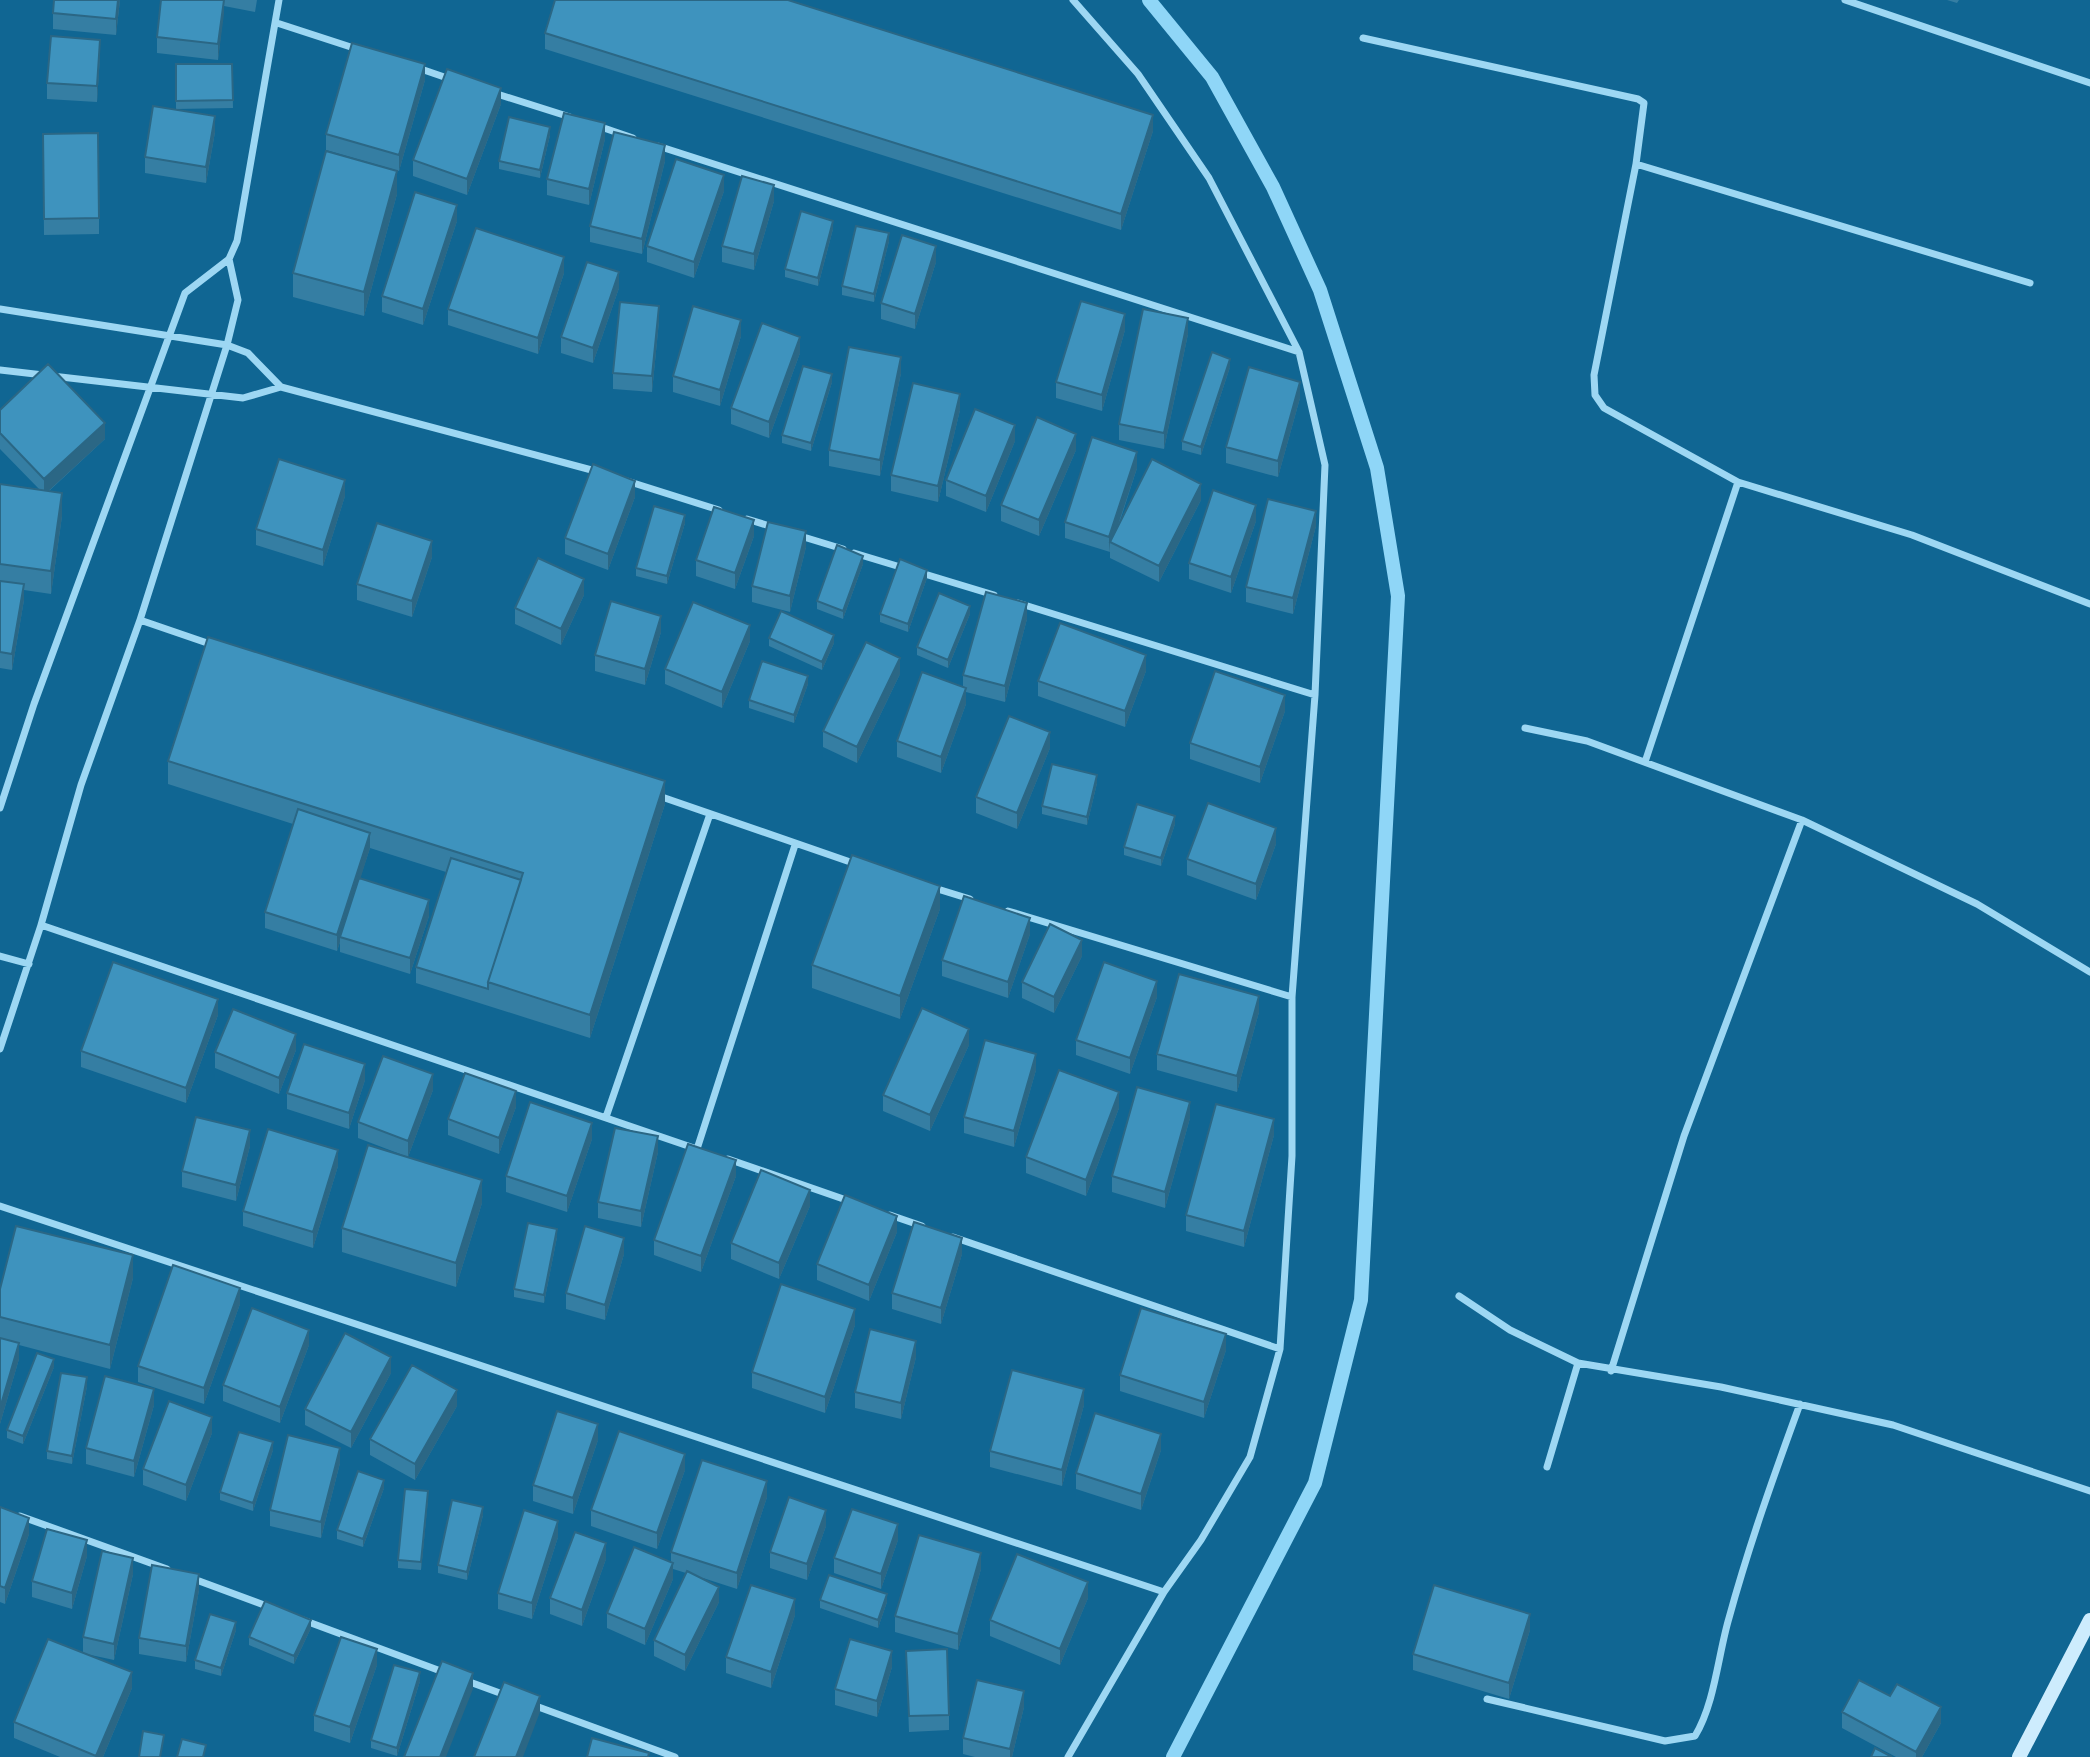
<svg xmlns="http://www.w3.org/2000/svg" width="2090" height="1757" font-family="Ubuntu,sans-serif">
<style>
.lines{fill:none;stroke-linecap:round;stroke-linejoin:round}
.stream{stroke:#8fd6f7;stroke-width:14}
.street{stroke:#9dd7f3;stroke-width:7}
.secondary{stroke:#cdecfd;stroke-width:14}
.wall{fill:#357ea3}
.shaded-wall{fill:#2b6785}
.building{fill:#3e93be;stroke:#2b6785;stroke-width:2}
</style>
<rect width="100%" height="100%" fill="#106693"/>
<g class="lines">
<path class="stream" d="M1149,0L1212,77L1273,187L1320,290L1377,468L1398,596L1361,1300L1315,1483L1173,1757"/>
<path class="street" d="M1845,0L2090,83
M277,23L360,50
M1363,38L1638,99L1644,103L1636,164L1594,375L1595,395L1604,408L1738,482L1912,535L2090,604
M418,68L453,80
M494,93L570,117
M598,126L633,138
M658,146L1299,352
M1636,164L2030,283
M0,309L227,345L248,353L281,387L599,472
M0,370L243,398L281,387
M627,481L719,510
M747,519L776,528
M797,535L843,549
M854,553L907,569
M918,572L994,595
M1018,603L1315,695
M140,620L213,645
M1525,728L1587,741L1802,820L1977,904L2090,972
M1645,762L1738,482
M659,796L856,864
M0,808L34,704L185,293L229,259L237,241L279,0
M931,887L970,899
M1008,911L1292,997
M41,925L694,1148
M0,956L29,964
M0,1049L41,925L81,785L140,620L227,345L238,300L229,259
M606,1117L710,814
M697,1149L795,845
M728,1159L852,1202
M0,1206L1164,1592
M890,1215L922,1226
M953,1237L1280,1349
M1459,1296L1510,1330L1578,1363L1721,1387L1893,1425L2090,1491
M1611,1371L1684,1136L1802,820
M1547,1467L1578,1363
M20,1516L167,1569
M191,1578L272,1608
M303,1620L446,1673
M467,1681L508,1696
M1487,1699L1665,1741L1695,1736C1715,1703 1718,1655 1729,1618C1749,1545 1774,1475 1800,1404
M533,1705L675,1757
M1068,1757L1164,1592L1201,1540L1250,1457L1280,1349L1292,1156V997L1315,695L1325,465L1299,352L1209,178L1138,74L1073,0"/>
<path class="secondary" d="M2019,1757L2090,1620"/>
</g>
<path class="wall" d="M120,0L116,35L53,29V13Z
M161,0H257L255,12L224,6L218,60L157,53V37Z
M1947,0H1959L1957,3Z
M545,33L1153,131L1121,230L545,49Z
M100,56L97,102L47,99V83Z
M176,64H232L233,108L176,109Z
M425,80L399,171L326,150V134Z
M501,104L467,195L413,176V160Z
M215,132L206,183L145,173V157Z
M43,134L99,218V234L44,235Z
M550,135L540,178L499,169V161Z
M605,139L589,205L547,195V179Z
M665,161L642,254L590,242V226Z
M724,191L694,278L647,262V246Z
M397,194L364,316L293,297V273Z
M774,201L754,270L722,262V246Z
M457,221L423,325L382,312V296Z
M833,229L818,286L785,277V269Z
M889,241L874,302L842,295V286Z
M936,262L915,329L881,319V303Z
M564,273L538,354L448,325V309Z
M619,288L593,363L561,353V337Z
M659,321L652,392L613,389V373Z
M1125,330L1102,411L1056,398V382Z
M1188,334L1164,449L1119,440V424Z
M741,336L720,406L673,392V376Z
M800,353L769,438L731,424V408Z
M1230,367L1201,455L1182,450V441Z
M901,373L880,476L829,466V450Z
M832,382L811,451L782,443V435Z
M1300,398L1278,477L1226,463V447Z
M0,410L105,439L49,491L62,516L51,594L24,590V600L12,670L0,668V484L39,489L0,449Z
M960,410L938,502L891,491V475Z
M1015,441L986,512L946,496V480Z
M1076,450L1039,536L1001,521V505Z
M1137,468L1119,524L1201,500L1159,582L1110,558V552L1065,538V522Z
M345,496L323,566L256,545V529Z
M635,497L608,570L565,554V538Z
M1256,521L1231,593L1189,579V563Z
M685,523L667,584L636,576V568Z
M1316,526L1293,614L1246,602V587Z
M754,536L735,589L696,576V560Z
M806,547L790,612L752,602V586Z
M432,557L412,617L357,600V584Z
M863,564L843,619L817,609V601Z
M927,578L908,632L880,622V614Z
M584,595L561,645L515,624V608Z
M970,614L948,668L917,655V647Z
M1027,619L1005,702L966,692V704L941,773L897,757V741L963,687V675Z
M661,632L645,685L595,671V655Z
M769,638L834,643L822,670L769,646Z
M750,641L722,708L665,684V669Z
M1146,671L1125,727L1038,696V681Z
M900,674L857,763L823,747V731Z
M808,684L794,723L749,708V700Z
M1285,711L1260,783L1190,759V743Z
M1050,748L1017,829L976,813V797Z
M168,761L665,804L590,1038L416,983V967L446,872L370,848L360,878L429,916L410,974L340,952V942L337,951L265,928V912L293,824L168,784Z
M1097,783L1087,825L1042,814V806Z
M1175,824L1161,866L1124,855V847Z
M1276,844L1256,900L1187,875V859Z
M940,909L900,1019L812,988V965Z
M1030,934L1008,998L942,976V960Z
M1082,956L1054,1013L1022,998V982Z
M1157,997L1130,1074L1076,1055V1040Z
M1259,1012L1237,1092L1157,1070V1054Z
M218,1015L186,1103L81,1067V1051Z
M969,1045L930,1131L883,1111V1095Z
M296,1050L279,1094L215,1068V1052Z
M1036,1070L1014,1147L964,1133V1117Z
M365,1080L349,1129L287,1109V1093Z
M433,1090L408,1157L358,1138V1122Z
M516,1107L499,1154L448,1135V1119Z
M1119,1108L1086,1196L1026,1173V1157Z
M1190,1118L1165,1208L1112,1192V1176Z
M1274,1135L1244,1247L1186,1231V1215Z
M592,1139L567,1212L506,1192V1176Z
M250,1146L236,1201L182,1187V1171Z
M658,1152L641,1227L598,1218V1202Z
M338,1166L313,1248L243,1226V1211Z
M736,1176L701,1272L654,1255V1240Z
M482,1203L456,1287L342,1252V1228Z
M810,1206L779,1279L731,1259V1243Z
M897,1232L869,1301L817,1280V1264Z
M557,1237L544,1303L514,1297V1289Z
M624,1254L605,1320L566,1309V1293Z
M962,1254L941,1324L892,1309V1293Z
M133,1278L110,1369L19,1345V1359L0,1424V1289Z
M240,1304L204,1404L138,1382V1366Z
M855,1325L825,1413L752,1388V1372Z
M309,1345L280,1423L223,1401V1385Z
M1226,1350L1204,1418L1120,1391V1375Z
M916,1357L901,1419L855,1408V1392Z
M54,1367L23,1444L7,1438V1430Z
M391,1373L351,1448L305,1425V1409Z
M87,1386L72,1464L47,1459V1451Z
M154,1405L134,1477L86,1464V1448Z
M1084,1405L1062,1486L990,1467V1451Z
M457,1406L415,1480L370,1455V1439Z
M212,1433L186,1501L143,1485V1469Z
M598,1440L573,1514L533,1501V1485Z
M273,1450L253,1511L220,1500V1492Z
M1161,1450L1141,1510L1076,1489V1473Z
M340,1463L321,1538L270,1526V1510Z
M685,1470L657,1549L591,1526V1510Z
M384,1488L363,1547L337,1539V1530Z
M767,1497L737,1589L703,1578L719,1602L685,1671L654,1656V1640L686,1573L673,1569V1579L645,1645L607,1628V1613L671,1562V1552Z
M428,1499L421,1570L398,1568V1560Z
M0,1507L29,1534L5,1604L0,1602Z
M483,1515L467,1580L438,1573V1565Z
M826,1526L807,1580L770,1568V1552Z
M558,1537L532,1619L498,1609V1593Z
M898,1540L881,1589L834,1573V1558Z
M87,1556L72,1609L32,1597V1581Z
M606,1559L582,1626L550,1614V1598Z
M981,1569L958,1650L895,1632V1616Z
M133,1574L114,1660L86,1654L132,1688L103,1757H60L14,1738V1722L83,1653V1637Z
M199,1590L186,1662L139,1654V1638Z
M1088,1598L1060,1665L990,1636V1620Z
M820,1600L887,1602L878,1628L820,1608Z
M795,1615L771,1688L726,1673V1657Z
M311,1628L294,1664L249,1645V1637Z
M236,1630L221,1676L195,1669V1660Z
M1530,1630L1509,1699L1413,1670V1654Z
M906,1651L949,1715V1730L909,1732Z
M377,1665L350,1743L314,1731V1715Z
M892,1667L877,1717L835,1705V1689Z
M420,1681L397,1756L371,1748V1740Z
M1890,1696L1941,1723L1922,1757H1896L1842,1728V1712Z
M1024,1707L1012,1757H975L963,1754V1738Z"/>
<path class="shaded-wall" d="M118,0H120L116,35V19Z
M224,0V14L218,60V44Z
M100,40V56L97,102V86Z
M425,64V80L399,171V155Z
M501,88V104L467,195V179Z
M1153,115V131L1121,230V214Z
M215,116V132L206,183V167Z
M605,123V139L589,205V189Z
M550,127V135L540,178V170Z
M665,145V161L642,254V239Z
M397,171V194L364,316V292Z
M724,175V191L694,278V262Z
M774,185V201L754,270V254Z
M457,205V221L423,325V309Z
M833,221V229L818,286V278Z
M889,233V241L874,302V294Z
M936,246V262L915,329V314Z
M564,257V273L538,354V338Z
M619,272V288L593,363V348Z
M659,306V321L652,392V376Z
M1125,314V330L1102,411V395Z
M1188,318V334L1164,449V433Z
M741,320V336L720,406V390Z
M800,337V353L769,438V422Z
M901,357V373L880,476V460Z
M1230,359V367L1201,455V447Z
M832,374V382L811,451V443Z
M1300,382V398L1278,477V461Z
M960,394V410L938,502V486Z
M105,423V439L44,495V479Z
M1015,425V441L986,512V496Z
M1076,434V450L1039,536V520Z
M1137,452V468L1112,543L1110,542L1109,553V537Z
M345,480V496L323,566V550Z
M635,481V497L608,570V554Z
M1201,484V500L1159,582V566Z
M62,493V516L51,594V571Z
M1256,505V521L1231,593V577Z
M1316,511V526L1293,614V598Z
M685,515V523L667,584V576Z
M754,520V536L735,589V573Z
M806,531V547L790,612V596Z
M432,541V557L412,617V601Z
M863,556V564L843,619V611Z
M927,570V578L908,632V624Z
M584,579V595L561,645V629Z
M24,584V600L12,670V654Z
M1027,603V619L1005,702V686Z
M970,606V614L948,668V660Z
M661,616V632L645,685V669Z
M750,625V641L722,708V692Z
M834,635V643L822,670V662Z
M1146,655V671L1125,727V711Z
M900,658V674L857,763V747Z
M808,676V684L794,723V715Z
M966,688V704L941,773V757Z
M1285,695V711L1260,783V767Z
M1050,732V748L1017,829V813Z
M1097,775V783L1087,825V817Z
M665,781V804L590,1038V1015Z
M1175,816V824L1161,866V858Z
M1276,828V844L1256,900V884Z
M370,833V848L342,937H340V942L337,951V935Z
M940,886V909L900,1019V996Z
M429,900V916L410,974V958Z
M1030,918V934L1008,998V982Z
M1082,940V956L1054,1013V997Z
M1157,981V997L1130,1074V1058Z
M1259,996V1012L1237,1092V1076Z
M218,999V1015L186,1103V1088Z
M969,1029V1045L930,1131V1115Z
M296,1034V1050L279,1094V1078Z
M1036,1054V1070L1014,1147V1131Z
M365,1064V1080L349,1129V1113Z
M433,1074V1090L408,1157V1141Z
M516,1091V1107L499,1154V1138Z
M1119,1092V1108L1086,1196V1180Z
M1190,1102V1118L1165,1208V1192Z
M1274,1119V1135L1244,1247V1231Z
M592,1123V1139L567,1212V1196Z
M250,1130V1146L236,1201V1185Z
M658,1136V1152L641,1227V1211Z
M338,1150V1166L313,1248V1232Z
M736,1160V1176L701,1272V1256Z
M482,1180V1203L456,1287V1263Z
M810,1190V1206L779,1279V1263Z
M897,1216V1232L869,1301V1285Z
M557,1229V1237L544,1303V1295Z
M624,1238V1254L605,1320V1305Z
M962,1238V1254L941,1324V1308Z
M133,1255V1278L110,1369V1345Z
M240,1288V1304L204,1404V1388Z
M855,1309V1325L825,1413V1397Z
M309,1330V1345L280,1423V1407Z
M1226,1334V1350L1204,1418V1402Z
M916,1341V1357L901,1419V1403Z
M19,1343V1359L0,1424V1408Z
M391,1357V1373L351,1448V1432Z
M54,1359V1367L23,1444V1436Z
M87,1377V1386L72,1464V1456Z
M154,1389V1405L134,1477V1461Z
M1084,1389V1405L1062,1486V1470Z
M457,1390V1406L415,1480V1464Z
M212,1417V1433L186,1501V1485Z
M598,1424V1440L573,1514V1498Z
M1161,1434V1450L1141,1510V1494Z
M273,1442V1450L253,1511V1503Z
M340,1448V1463L321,1538V1522Z
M685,1454V1470L657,1549V1533Z
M384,1480V1488L363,1547V1539Z
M767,1481V1497L737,1589V1573Z
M428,1491V1499L421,1570V1562Z
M483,1507V1515L467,1580V1572Z
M826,1510V1526L807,1580V1564Z
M29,1518V1534L5,1604V1588Z
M558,1521V1537L532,1619V1603Z
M898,1524V1540L881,1589V1574Z
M87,1540V1556L72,1609V1593Z
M606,1543V1559L582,1626V1610Z
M981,1553V1569L958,1650V1634Z
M133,1558V1574L114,1660V1644Z
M673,1563V1579L645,1645V1629Z
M199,1574V1590L186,1662V1646Z
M1088,1582V1598L1060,1665V1649Z
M719,1587V1602L685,1671V1655Z
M887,1594V1602L878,1628V1620Z
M795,1599V1615L771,1688V1672Z
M1530,1614V1630L1509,1699V1683Z
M311,1620V1628L294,1664V1656Z
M236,1622V1630L221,1676V1668Z
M377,1649V1665L350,1743V1727Z
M892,1651V1667L877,1717V1701Z
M132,1672V1688L103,1757H96Z
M420,1672V1681L397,1756V1748Z
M473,1673V1689L446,1757H440Z
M1024,1691V1707L1012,1757H1010V1749Z
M540,1696V1712L523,1757H516Z
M1941,1707V1723L1922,1757H1916V1752Z"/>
<path class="building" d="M54,0H118L116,19L53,13Z
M161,0H224L218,44L157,37Z
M555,0H788L1153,115L1121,214L545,33Z
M51,36L100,40L97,86L47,83Z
M352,43L425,64L399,155L326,134Z
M176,64H232L233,100L176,101Z
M447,69L501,88L467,179L413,160Z
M153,106L215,116L206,167L145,157Z
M564,113L605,123L589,189L547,179Z
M509,117L550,127L540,170L499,161Z
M614,132L665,145L642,239L590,226Z
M98,133L99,218L44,219L43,134Z
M326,151L397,171L364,292L293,273Z
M676,159L724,175L694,262L647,246Z
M742,176L774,185L754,254L722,246Z
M415,192L457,205L423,309L382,296Z
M801,211L833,221L818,278L785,269Z
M856,226L889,233L874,294L842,286Z
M476,228L564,257L538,338L448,309Z
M902,235L936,246L915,314L881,303Z
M587,262L619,272L593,348L561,337Z
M1081,301L1125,314L1102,395L1056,382Z
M620,302L659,306L652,376L613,373Z
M693,306L741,320L720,390L673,376Z
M1143,309L1188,318L1164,433L1119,424Z
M762,323L800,337L769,422L731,408Z
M849,347L901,357L880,460L829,450Z
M1212,352L1230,359L1201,447L1182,441Z
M48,364L105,423L44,479L0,433V410Z
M803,366L832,374L811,443L782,435Z
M1249,367L1300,382L1278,461L1226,447Z
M913,383L960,394L938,486L891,475Z
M975,409L1015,425L986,496L946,480Z
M1037,417L1076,434L1039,520L1001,505Z
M1092,437L1137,452L1109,537L1065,522Z
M279,459L345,480L323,550L256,529Z
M1152,459L1201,484L1159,566L1110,542Z
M593,464L635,481L608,554L565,538Z
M0,484L62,493L51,571L0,564Z
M1213,490L1256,505L1231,577L1189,563Z
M1268,499L1316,511L1293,598L1246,587Z
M654,506L685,515L667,576L636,568Z
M714,507L754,520L735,573L696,560Z
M768,522L806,531L790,596L752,586Z
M377,523L432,541L412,601L357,584Z
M837,545L863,556L843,611L817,601Z
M538,558L584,579L561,629L515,608Z
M900,559L927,570L908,624L880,614Z
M0,581L24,584L12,654L0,652Z
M986,592L1027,603L1005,686L963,675Z
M939,593L970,606L948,660L917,647Z
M611,601L661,616L645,669L595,655Z
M693,602L750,625L722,692L665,669Z
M781,611L834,635L822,662L769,638Z
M1060,623L1146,655L1125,711L1038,681Z
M208,637L665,781L590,1015L488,982L523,873L168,761Z
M866,642L900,658L857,747L823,731Z
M762,661L808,676L794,715L749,700Z
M1215,671L1285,695L1260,767L1190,743Z
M922,672L966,688L941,757L897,741Z
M1009,716L1050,732L1017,813L976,797Z
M1052,764L1097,775L1087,817L1042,806Z
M1208,803L1276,828L1256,884L1187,859Z
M1137,804L1175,816L1161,858L1124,847Z
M298,809L370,833L337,935L265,912Z
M852,855L940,886L900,996L812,965Z
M451,858L521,880L488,982V989L416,967Z
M359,878L429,900L410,958L340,937Z
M964,896L1030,918L1008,982L942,960Z
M1050,924L1082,940L1054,997L1022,982Z
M113,962L218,999L186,1088L81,1051Z
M1104,962L1157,981L1130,1058L1076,1040Z
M1179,974L1259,996L1237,1076L1157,1054Z
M922,1008L969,1029L930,1115L883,1095Z
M233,1009L296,1034L279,1078L215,1052Z
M985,1040L1036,1054L1014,1131L964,1117Z
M304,1044L365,1064L349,1113L287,1093Z
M383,1056L433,1074L408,1141L358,1122Z
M1059,1070L1119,1092L1086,1180L1026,1157Z
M465,1073L516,1091L499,1138L448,1119Z
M1137,1087L1190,1102L1165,1192L1112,1176Z
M530,1102L592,1123L567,1196L506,1176Z
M1216,1104L1274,1119L1244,1231L1186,1215Z
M196,1117L250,1130L236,1185L182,1171Z
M615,1128L658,1136L641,1211L598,1202Z
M268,1129L338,1150L313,1232L243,1211Z
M688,1144L736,1160L701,1256L654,1240Z
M368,1145L482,1180L456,1263L342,1228Z
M761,1170L810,1190L779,1263L731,1243Z
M845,1195L897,1216L869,1285L817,1264Z
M914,1222L962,1238L941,1308L892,1293Z
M528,1223L557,1229L544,1295L514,1289Z
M16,1226L133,1255L110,1345L0,1317V1289Z
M585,1226L624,1238L605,1305L566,1293Z
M173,1265L240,1288L204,1388L138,1366Z
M781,1284L855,1309L825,1397L752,1372Z
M252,1308L309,1330L280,1407L223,1385Z
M1141,1308L1226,1334L1204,1402L1120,1375Z
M870,1329L916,1341L901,1403L855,1392Z
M345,1333L391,1357L351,1432L305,1409Z
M0,1338L19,1343L0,1408Z
M37,1353L54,1359L23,1436L7,1430Z
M412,1365L457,1390L415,1464L370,1439Z
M1012,1370L1084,1389L1062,1470L990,1451Z
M61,1373L87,1377L72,1456L47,1451Z
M105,1376L154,1389L134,1461L86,1448Z
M169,1401L212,1417L186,1485L143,1469Z
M557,1411L598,1424L573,1498L533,1485Z
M1095,1413L1161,1434L1141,1494L1076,1473Z
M619,1431L685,1454L657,1533L591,1510Z
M239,1432L273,1442L253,1503L220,1492Z
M288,1435L340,1448L321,1522L270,1510Z
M702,1460L767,1481L737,1573L671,1552Z
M358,1471L384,1480L363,1539L337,1530Z
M405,1489L428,1491L421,1562L398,1560Z
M789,1497L826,1510L807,1564L770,1552Z
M452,1500L483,1507L467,1572L438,1565Z
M0,1507L29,1518L5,1588L0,1586Z
M852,1509L898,1524L881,1574L834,1558Z
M524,1510L558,1521L532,1603L498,1593Z
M47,1529L87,1540L72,1593L32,1581Z
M575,1532L606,1543L582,1610L550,1598Z
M919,1535L981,1553L958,1634L895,1616Z
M634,1547L673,1563L645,1629L607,1613Z
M102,1551L133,1558L114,1644L83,1637Z
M1017,1554L1088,1582L1060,1649L990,1620Z
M152,1565L199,1574L186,1646L139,1638Z
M687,1571L719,1587L685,1655L654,1640Z
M829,1575L887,1594L878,1620L820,1600Z
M751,1585L795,1599L771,1672L726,1657Z
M1434,1585L1530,1614L1509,1683L1413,1654Z
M265,1601L311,1620L294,1656L249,1637Z
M210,1614L236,1622L221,1668L195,1660Z
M341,1637L377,1649L350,1727L314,1715Z
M48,1639L132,1672L96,1756L14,1722Z
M850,1639L892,1651L877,1701L835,1689Z
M947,1649L949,1715L909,1716L906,1651Z
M442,1661L473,1673L440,1757H404Z
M394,1665L420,1672L397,1748L371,1740Z
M977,1680L1024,1691L1010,1749L963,1738Z
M1859,1680L1890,1696L1897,1684L1941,1707L1916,1752L1842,1712Z
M504,1682L540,1696L516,1757H474Z
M143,1731L164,1735L160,1757H139Z
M592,1738L649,1753L648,1757H587Z
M182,1739L206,1745L203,1757H177Z
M1875,1748L1892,1757H1871Z"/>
</svg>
